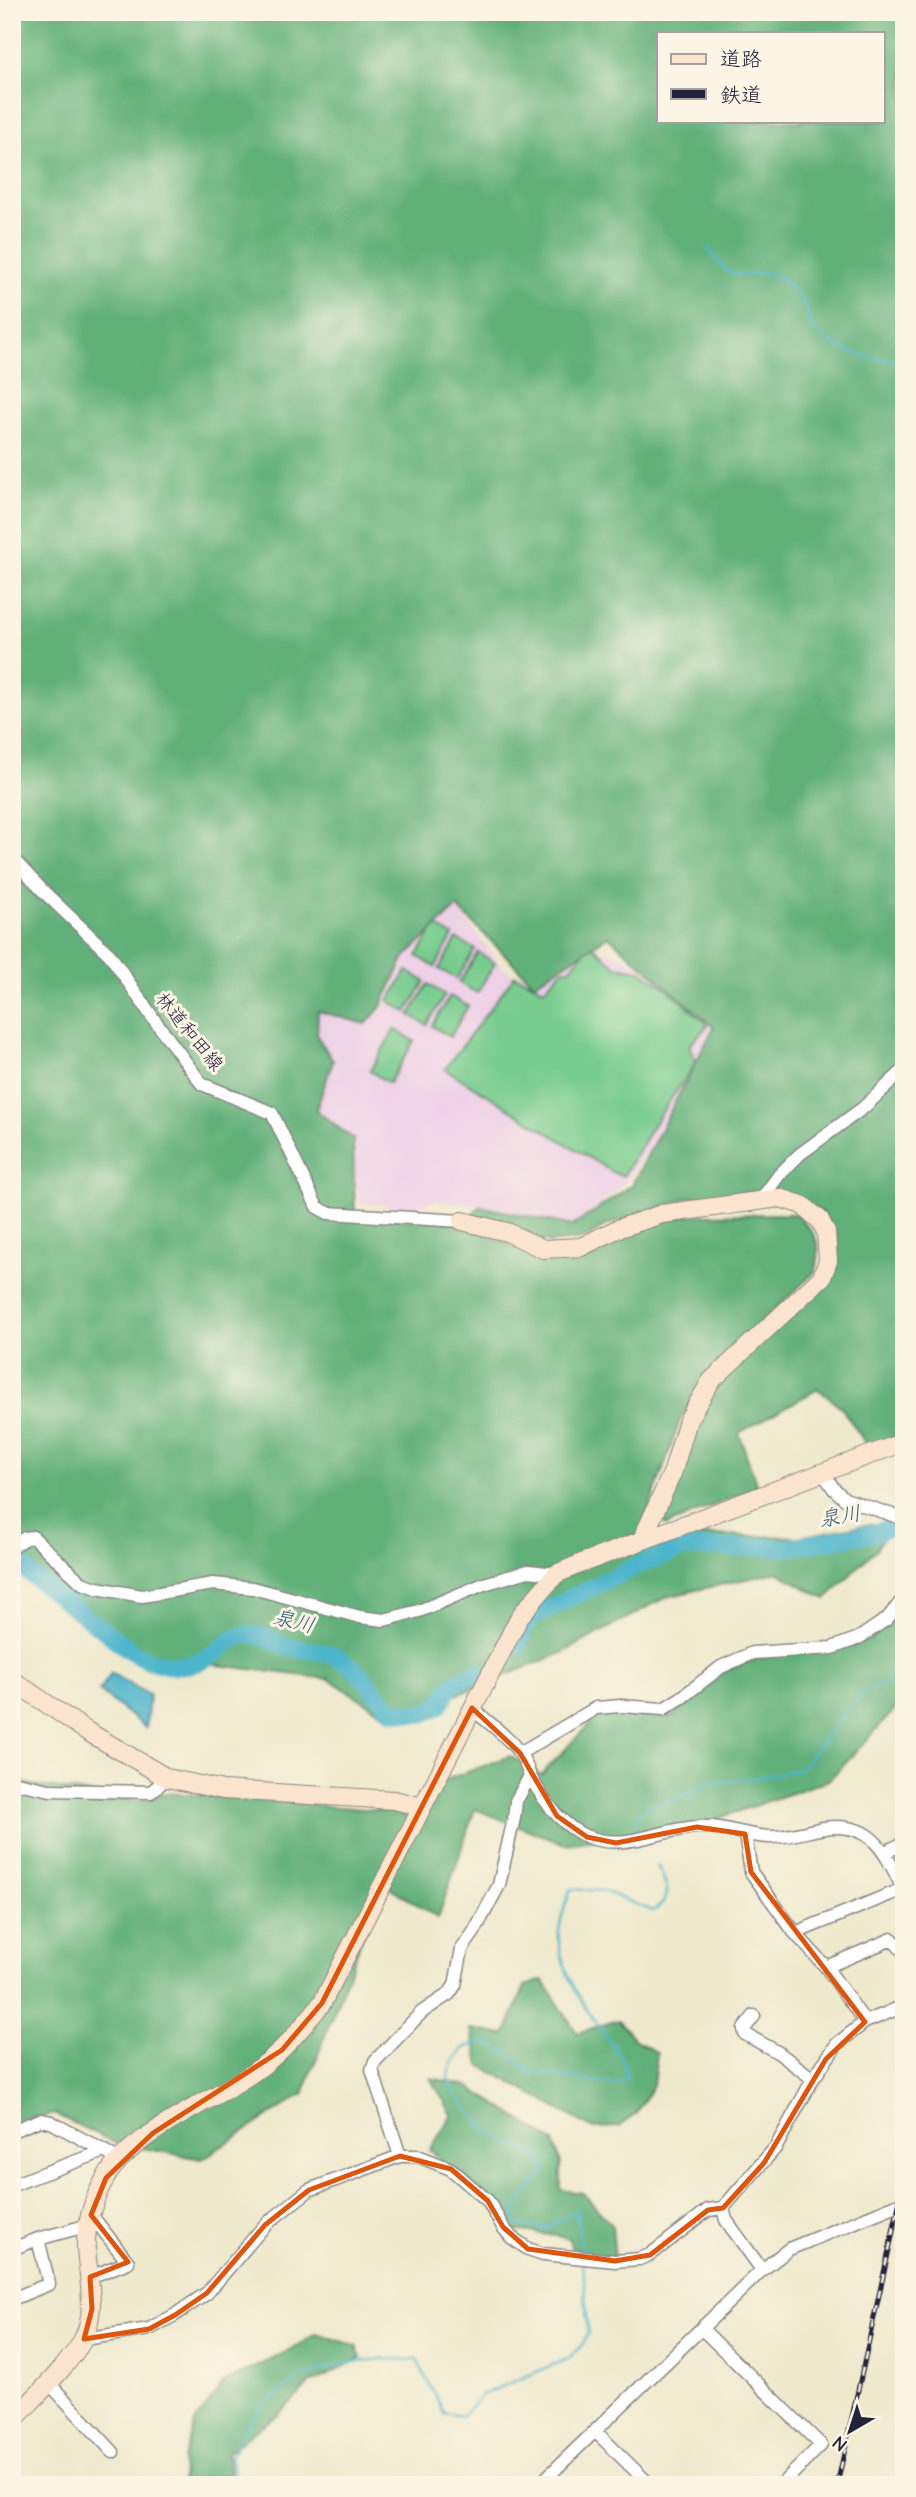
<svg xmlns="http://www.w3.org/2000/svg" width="916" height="2497" font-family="'Comic Neue','Klee One',sans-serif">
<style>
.built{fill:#eed0e7}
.green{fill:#78cc8e;stroke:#4d7764;stroke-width:2}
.forest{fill:#62b079;stroke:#42695a;stroke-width:2;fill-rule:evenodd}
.water{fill:#4db5cb;stroke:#386c83;stroke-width:2}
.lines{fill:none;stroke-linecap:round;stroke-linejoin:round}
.stream{stroke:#4db5cb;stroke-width:2.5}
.river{stroke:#4db5cb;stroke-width:18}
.street-casing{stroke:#888684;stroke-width:15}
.secondary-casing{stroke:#888684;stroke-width:20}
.street{stroke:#fff;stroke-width:12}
.secondary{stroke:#fce5cf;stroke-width:18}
.rail-casing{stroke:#22223b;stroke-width:5}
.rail{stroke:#fcf5e5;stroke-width:2.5;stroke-dasharray:8;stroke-linecap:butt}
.marked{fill:none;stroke:#de560e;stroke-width:5;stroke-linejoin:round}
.labels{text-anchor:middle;stroke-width:6;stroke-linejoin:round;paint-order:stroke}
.street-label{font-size:19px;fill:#22223b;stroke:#fcf5e5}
.water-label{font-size:21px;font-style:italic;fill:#335d75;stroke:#fcf5e5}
</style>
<rect width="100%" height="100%" fill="#fcf5e5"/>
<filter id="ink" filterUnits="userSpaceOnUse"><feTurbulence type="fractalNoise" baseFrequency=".0143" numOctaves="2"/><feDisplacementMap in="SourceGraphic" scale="14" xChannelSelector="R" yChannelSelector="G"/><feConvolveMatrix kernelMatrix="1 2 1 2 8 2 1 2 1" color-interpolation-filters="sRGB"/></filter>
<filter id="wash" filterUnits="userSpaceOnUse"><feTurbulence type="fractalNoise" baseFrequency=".00686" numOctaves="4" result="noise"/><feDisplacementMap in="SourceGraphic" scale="28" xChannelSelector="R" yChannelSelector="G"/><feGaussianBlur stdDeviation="1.57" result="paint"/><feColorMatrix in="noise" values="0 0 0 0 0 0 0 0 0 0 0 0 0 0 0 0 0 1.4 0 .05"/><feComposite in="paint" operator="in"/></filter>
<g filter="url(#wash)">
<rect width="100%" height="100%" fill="#efe9cd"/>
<path class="built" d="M457,908L503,968L515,975H542L591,944L639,965L715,1027L690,1087L626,1182L576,1225L548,1224L495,1208L435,1200L415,1209L361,1203L355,1181L353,1139L316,1111L333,1061L317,1036L319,1012L366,1024L385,1006L405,957Z"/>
<path class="green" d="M436,926L453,936L435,967L417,956Z
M457,939L475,949L457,979L439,969Z
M591,944L616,966L639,970L669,990L708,1025L689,1046L696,1062L654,1124L623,1176L614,1173L445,1069L515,975L544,989L563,969H570Z
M478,952L495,963L477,993L459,983Z
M407,971L425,981L407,1012L389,1001Z
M428,984L445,995L427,1025L410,1015Z
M450,996L468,1006L450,1037L432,1026Z
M395,1029L414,1041L389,1083L370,1071Z"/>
<path class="forest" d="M12,12H904V1433L870,1450L841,1407L818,1389L739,1433L757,1487L666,1526L663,1519V1507L699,1413L718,1381L834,1270L837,1236L820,1210L764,1191L691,1197L607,1225L585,1239L549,1243L472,1214L480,1206L573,1226L632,1185L714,1027L608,936L534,984L457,907L405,957L381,1007L366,1024L318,1011L317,1036L333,1061L316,1110L353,1139L355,1215L459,1223L541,1258L597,1250L641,1229L689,1215L796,1214C815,1234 824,1243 815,1272L713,1367L681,1418L643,1526L662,1538L709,1535L799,1537L871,1524L891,1526L876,1549L826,1599L777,1572L666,1597L562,1653L393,1720L329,1679L152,1657L12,1558ZM659,33H883V121H659Z
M904,1590V1700L829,1780L687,1829L565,1844L475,1809L438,1918L383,1883L303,2094L202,2159L115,2143L55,2114L12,2123V1782L140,1801L170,1793L388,1811L423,1822L445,1780L510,1756L541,1775L601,1712L671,1717L725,1671L758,1658L871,1640Z
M543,1980L577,2033L618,2020L634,2039L657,2053L653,2085L636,2114L618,2127L592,2128L480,2065L471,2029L505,2035L525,1986Z
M431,2078L468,2086L554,2142L561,2164V2190L583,2193L612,2226L615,2261L571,2248L569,2238L509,2229L488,2201L430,2150L452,2115Z
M317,2333L356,2346L361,2358L310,2384L277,2416L251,2433L227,2453L232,2485H182L183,2460L195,2423L224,2382L292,2350Z"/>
<path class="water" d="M111,1673L149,1695L146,1728L99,1691Z"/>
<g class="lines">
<path class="stream" d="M708,248C741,300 753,257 785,281C792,287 802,297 805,306C808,312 808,320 812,326C823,346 884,369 904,356
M635,1827L638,1815L649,1806L668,1802L711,1783L760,1777L800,1769L855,1701L871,1689L904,1679
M582,2255L576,2210L548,2228L517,2225L515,2208L547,2169L538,2156L507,2142L485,2128L477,2119L453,2091L448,2077L454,2060L464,2048L481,2042L505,2051L530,2072L615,2084L627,2078C625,2059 613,2046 602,2031C584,2006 563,1975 559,1943C557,1926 565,1907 570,1890L573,1889L603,1891L653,1911C675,1898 667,1884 657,1865
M231,2485L235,2479L230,2457L248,2424L264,2404L287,2387L305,2375L359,2361L387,2359L417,2360L444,2413L462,2416L482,2395L569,2358L582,2345L588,2333L583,2262"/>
<path class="river" d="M18,1559L30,1574L127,1648C152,1666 185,1673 212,1655C222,1649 233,1637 244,1635C258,1633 273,1641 286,1646C300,1650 315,1649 329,1654C356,1663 374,1691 392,1711L423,1714L440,1705L452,1685L478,1672
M518,1646L524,1628L535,1615L641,1564L685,1548L788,1547L875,1533L890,1527L904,1516"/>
</g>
</g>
<g filter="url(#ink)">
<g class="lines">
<g class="street-casing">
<path id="street" d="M12,858L44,892L110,955L153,1018L202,1084L272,1113L317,1207L328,1213L462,1221
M760,1201L779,1175L800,1154L863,1108L904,1070
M823,1473L834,1489L845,1499L904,1519
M12,1547L25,1538L33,1537L82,1583L97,1588L142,1596L213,1584L253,1588L360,1617L384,1620L419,1611L484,1584L528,1571L556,1574
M472,1708C487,1722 507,1735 519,1752C524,1759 527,1768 530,1776C543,1800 562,1827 588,1837C627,1851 659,1829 698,1827C725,1825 746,1837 772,1837C790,1837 807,1831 824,1828C874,1821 886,1854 904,1891
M520,1753L596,1708L621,1706L663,1709L681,1698L721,1667L752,1653L832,1648L859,1638L887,1619L904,1598
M12,1782L50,1790L151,1792L167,1778
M745,1834L751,1872L795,1933L826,1967L865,2022L904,2006
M885,1852L904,1843
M795,1933L903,1889
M826,1967L892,1939L904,1952
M754,2016L744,2029L745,2034L779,2053L813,2079
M12,2131L40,2120L51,2122L104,2151
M400,2156L372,2070L375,2061L422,2012L449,1994L455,1985L462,1949L474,1932L499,1885L514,1818L516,1801L530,1776
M12,2185L104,2151L119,2160
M12,2249L38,2239L89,2225
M762,2270L726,2220L723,2208L776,2147L813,2079L837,2044L865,2022
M90,2277L128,2262L91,2215
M12,2299L49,2284L38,2239
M702,2329L821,2445L781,2485
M84,2339L149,2329L175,2315L207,2293L265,2225L309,2190L400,2156H418L451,2169L488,2201L503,2227L511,2237L528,2249L543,2254L615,2261L639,2259L650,2255L708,2210L723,2208
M48,2382L113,2452
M595,2431L650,2485
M539,2485L762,2270L789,2249L904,2202"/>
</g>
<g class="secondary-casing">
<path id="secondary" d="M462,1221L507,1232L543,1249L581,1247L617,1229L662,1214L780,1198L802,1205L820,1220L826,1232L828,1261L822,1277L711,1381L688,1420L673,1471L642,1540
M12,1680L85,1730L167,1778L223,1790L394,1800L422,1807
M12,2422C30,2402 75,2359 84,2337C97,2309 88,2278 86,2248C85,2225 94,2197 106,2177C133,2133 208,2103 251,2074C280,2055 301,2029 322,2003L520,1616L556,1574L582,1563L904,1442"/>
</g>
<use href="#street" class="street"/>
<use href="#secondary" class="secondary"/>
<g class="rail-casing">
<path id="rail" d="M837,2485L904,2182"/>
</g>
<use href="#rail" class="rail"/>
</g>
</g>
<path class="marked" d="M472,1708L520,1753L557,1816L587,1837L616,1843L697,1827L745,1834L751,1872L865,2022L826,2059L764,2163L723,2208L708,2210L650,2255L615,2261L528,2249L503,2227L488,2201L451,2169L400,2156L309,2190L265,2225L207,2293L175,2315L149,2329L84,2339L92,2309L90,2277L128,2262L91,2215L106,2178L153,2133L282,2050L322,2003Z"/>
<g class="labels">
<g class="street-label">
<text transform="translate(190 1031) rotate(51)" y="7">林道和田線</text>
</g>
<g class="water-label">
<text transform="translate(840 1516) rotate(-9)" y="7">泉川</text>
<text transform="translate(294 1621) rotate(14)" y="7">泉川</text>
</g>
</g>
<rect width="916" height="2497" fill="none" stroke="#fcf5e5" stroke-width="42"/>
<rect x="657" y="32" width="228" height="91" fill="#fcf5e5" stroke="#a5a1a1" stroke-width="2"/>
<rect x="671" y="54" width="35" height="10" fill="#fce5cf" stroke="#a5a1a1" stroke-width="2"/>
<text x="720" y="66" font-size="21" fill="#22223b">道路</text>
<rect x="671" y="89" width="35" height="10" fill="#22223b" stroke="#a5a1a1" stroke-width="2"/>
<text x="720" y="102" font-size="21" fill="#22223b">鉄道</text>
<g transform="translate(850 2431) rotate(219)" stroke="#fcf5e5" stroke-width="5" paint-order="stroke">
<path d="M0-5L12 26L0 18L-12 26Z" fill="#22223b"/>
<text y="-10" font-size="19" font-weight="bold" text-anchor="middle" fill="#22223b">N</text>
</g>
</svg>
